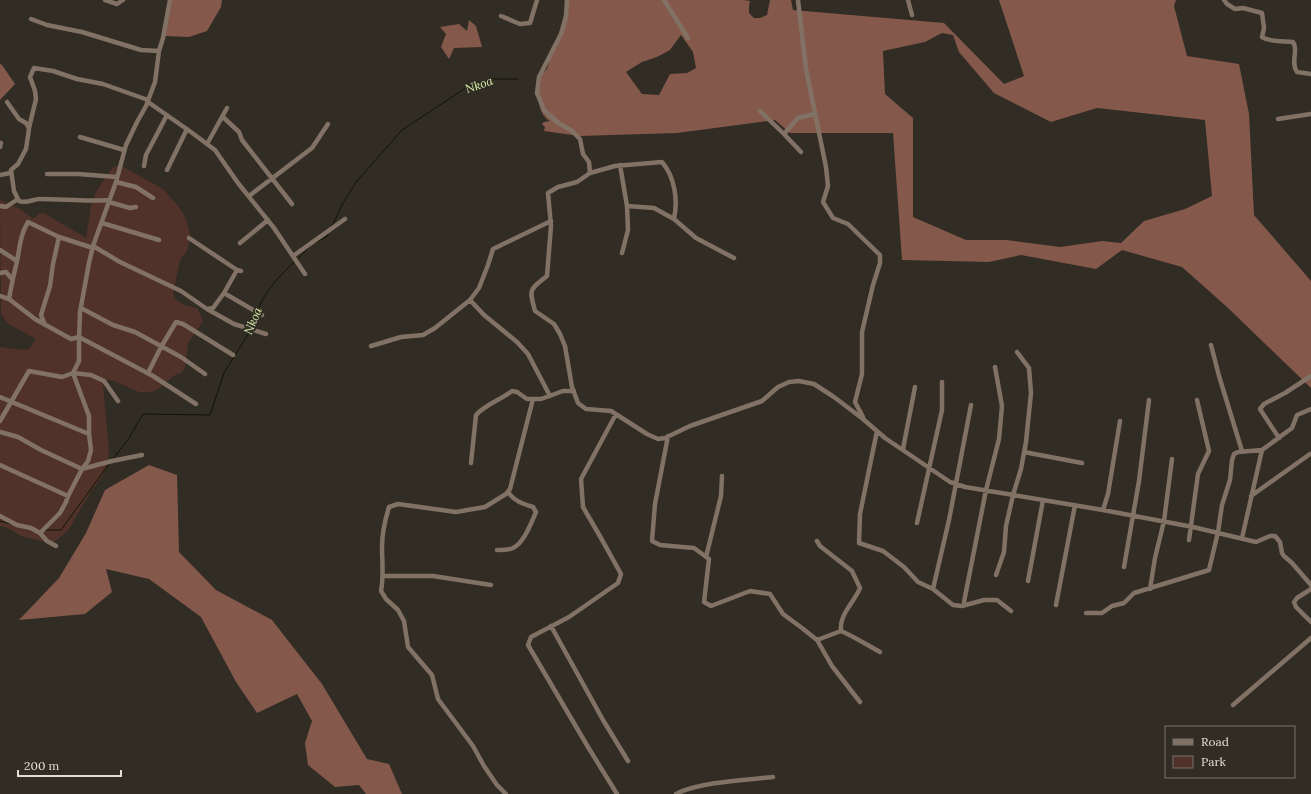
<svg xmlns="http://www.w3.org/2000/svg" width="1311" height="794" font-family="Lora,serif">
<style>
.green{fill:#51322a}
.forest{fill:#84584b;fill-rule:evenodd}
.lines{fill:none;stroke-linecap:round;stroke-linejoin:round}
.stream{stroke:#0e1500;stroke-width:1}
.minor{stroke:#827265;stroke-width:4.5}
.labels{text-anchor:middle;stroke-width:4;stroke-linejoin:round;paint-order:stroke}
.water-label{font-size:12px;font-style:italic;fill:#d8efab;stroke:#312c24}
</style>
<rect width="100%" height="100%" fill="#312c24"/>
<path class="green" d="M120,165L163,189L179,207L186,219L190,233V239L187,251L180,260L173,293L175,299L184,305L197,308L203,321L188,343L185,368L181,373L175,375L158,389L152,392H139L111,380H105L103,386L109,451L107,465L102,477L91,491L69,529L56,541L50,543L21,536L6,527L0,526V347L23,350L29,349L36,339L7,323L1,313L0,200L20,209L34,219L38,214L44,213L49,216L86,238L91,205L96,192L112,168Z"/>
<path class="forest" d="M172,0H222L221,7L207,31L189,37L165,36Z
M567,0H743L750,1L749,6V13L754,18H760L767,15L770,0H791L793,10L944,23L1004,84L1024,76L999,0H1176L1174,6L1187,56L1239,64L1249,114L1254,215L1311,281V388L1227,307L1182,267L1122,250L1096,269L1021,255L989,262L902,260L893,133H790L775,120L677,133L580,136L544,131L545,127L542,124L544,122L550,121C539,115 539,101 537,90L540,83L542,74L547,69L552,50L557,47ZM942,33L953,35L959,52L994,93L1051,122L1097,108L1205,120L1212,196L1185,209L1144,221L1121,243L1102,241L1060,247L1006,240H966L913,217V118L885,94L883,51L925,42ZM681,35L693,52L696,68L687,73L670,74L659,95L642,94L626,72L642,62L657,57L670,50Z
M469,20L476,26L482,47L454,48L449,59L441,47L446,34L440,27L459,24L467,31Z
M0,64L2,65L15,84L0,100Z
M149,465L177,475L179,552L216,590L272,620L322,684L367,759L389,764L402,794H366L359,785L335,787L308,765L305,743L312,721L297,694L257,713L236,682L201,617L149,579L106,569L112,592L85,614L19,620L59,578L86,533L105,490Z"/>
<g class="lines">
<path class="stream" d="M332,226L343,203L357,181L402,130L464,89L490,79H517
M314,243L326,237L328,234
M297,260L310,246
M258,310C265,290 280,276 294,262
M251,328L256,314
M113,459L129,438L143,414L210,415L224,373L250,331
M0,521L11,524
M45,530H61L109,464"/>
<path class="minor" d="M105,0L117,4L123,0
M567,0L566,17L561,34L539,77L537,93L544,110L557,122L572,131L580,139L583,154L589,162L590,173L577,182L558,187L548,193L551,226L547,276C529,290 529,289 535,311L554,324L560,334L565,346L572,387L578,403L586,409L611,411L647,434L658,439L665,438L690,426L762,401L778,387L789,382L799,381L814,384L834,397L863,419L885,438L950,482L965,487L1103,510L1193,527L1256,542L1270,536H1275L1280,542L1282,553L1284,556L1292,563L1311,585
M664,0L688,38
M798,0L806,69L826,167L828,186L823,202L833,218L848,224L880,255V263L873,285L862,332V374L855,402L863,417
M908,0L912,15
M1224,0L1227,4L1235,9L1243,8L1262,13L1264,28L1262,37C1269,42 1284,41 1293,42C1299,50 1290,62 1297,72L1311,74
M501,16L520,24L530,23L537,0
M31,19L47,25L82,32L141,50L159,51
M7,102L19,119L26,123L29,128L28,136L26,149L18,164L11,170L14,191L19,201C26,204 33,199 40,199C63,199 86,202 109,200
M148,102L191,132L215,150L238,183L274,228L305,274
M760,111L784,134L801,152
M223,117L239,132L242,140L292,204
M1278,119L1311,114
M29,128L36,99L35,91L30,77L34,68L53,71L77,79L103,84L148,100
M784,134L798,118L815,114
M80,137L124,150
M207,144L227,108
M0,147L1,143
M620,165L627,206L628,230L622,253
M144,166L146,155L167,115
M167,170L187,129
M590,173L615,166L662,162C675,177 678,200 674,219
M47,174H78L117,177
M0,175L10,173
M116,182L136,187L153,198
M249,196L312,148L328,124
M109,202L130,208L136,207
M0,206L6,207L18,199
M627,206L654,208L674,219L696,238L734,258
M102,223L159,240
M189,238L237,270L241,271
M240,243L268,220
M93,246L120,262L181,291L207,309L213,308L224,293L237,270
M93,248L59,237L28,222C20,235 20,247 17,261C14,274 11,286 9,299L35,319L71,339L79,337L153,376L196,404
M0,250L17,261
M293,256L345,219
M0,273L6,272L12,279
M224,293L262,315
M0,296L9,299
M470,300L484,315L517,342L528,354L550,396
M81,308L113,325L135,332L181,357L205,374
M207,309L234,324L266,334
M45,325L41,315L50,286L53,264L59,237
M1211,345L1219,376L1242,451
M371,346L401,337L423,335L435,328L470,300L479,288L488,265L493,249L551,221
M148,373L161,347L176,322L183,324L233,355
M0,397L89,434
M616,414L581,479L583,507L601,538L621,574L618,583L569,617L531,637L528,645L588,747L617,794
M0,421L29,371L62,377L73,373L91,375L104,381L118,401
M877,431L860,514L859,543L883,551L904,567L918,582L933,589L953,605L962,606L984,600H997L1011,611
M0,432L18,437L41,450L82,469L112,461L142,455
M668,436L655,504L652,541L660,545L694,548L709,559L704,602L711,606L750,591L770,594L783,614L802,628L817,640L832,666L860,702
M1279,438L1260,409L1264,404L1285,393L1311,376
M903,449L915,387
M1024,452L1082,463
M471,463L476,415C485,405 500,400 512,391L517,392L527,399H541L563,391H574
M0,465L68,496
M1251,496L1310,454
M1103,510L1108,494L1120,421
M0,516L17,525L31,528L40,533L47,541L56,546
M917,523L942,410V382
M40,533L60,513L66,502L68,496L82,469L88,461L91,450L89,434V416L73,373L79,361V340L80,312L89,263L93,246L116,182L126,145L137,122L146,106L155,82L159,51L163,38L170,0
M1242,538L1262,450L1292,428L1297,415L1311,409
M1189,540L1198,474L1209,451L1197,400
M817,541L820,546L852,571L860,588C854,603 839,614 841,631C855,637 867,645 880,652
M497,550C502,550 509,550 513,548C524,543 531,523 536,512L533,507C523,504 514,501 508,492
M706,557L721,496L722,476
M1124,567L1139,481L1149,400
M996,575L1004,552L1006,526L1013,495L1021,469L1026,442L1031,393L1029,368L1017,352
M384,576H433L491,585
M1028,581L1043,500
M933,589L949,520L971,405
M1150,589L1155,558L1164,521L1172,459
M1311,589L1297,598L1294,602L1296,607L1311,622
M964,602L986,490L999,439L1002,406L995,367
M1056,605L1075,505
M1086,613H1102L1112,606L1124,603L1134,593L1209,570L1218,532L1222,505L1230,480L1232,460L1234,454L1238,452L1262,450
M551,626L603,720L628,761
M817,640L841,631
M1233,705L1311,638
M506,794L497,785L484,766L473,746L438,699L432,675L408,647L404,621L398,610L386,599L381,591C384,575 382,563 382,547C382,534 385,520 389,507L398,504L456,512L485,507L506,494L510,489L533,399
M676,794C699,782 746,780 773,777"/>
</g>
<g class="labels">
<g class="water-label">
<text transform="translate(479 85) rotate(-19)" y="4">Nkoa</text>
<text transform="translate(253 321) rotate(-67)" y="4">Nkoa</text>
</g>
</g>
<rect x="1165" y="726" width="130" height="52" fill="#312c24" stroke="#77736c"/>
<rect x="1173" y="739" width="20" height="6" fill="#827265" stroke="#77736c"/>
<text x="1201" y="746" font-size="12" fill="#e1ded9">Road</text>
<rect x="1173" y="756" width="20" height="12" fill="#51322a" stroke="#77736c"/>
<text x="1201" y="766" font-size="12" fill="#e1ded9">Park</text>
<path d="M18 770v6h103v-6" fill="none" stroke="#e1ded9" stroke-width="2"/>
<text x="24" y="770" font-size="12" fill="#e1ded9" stroke="#312c24" stroke-width="3" paint-order="stroke">200 m</text>
</svg>
